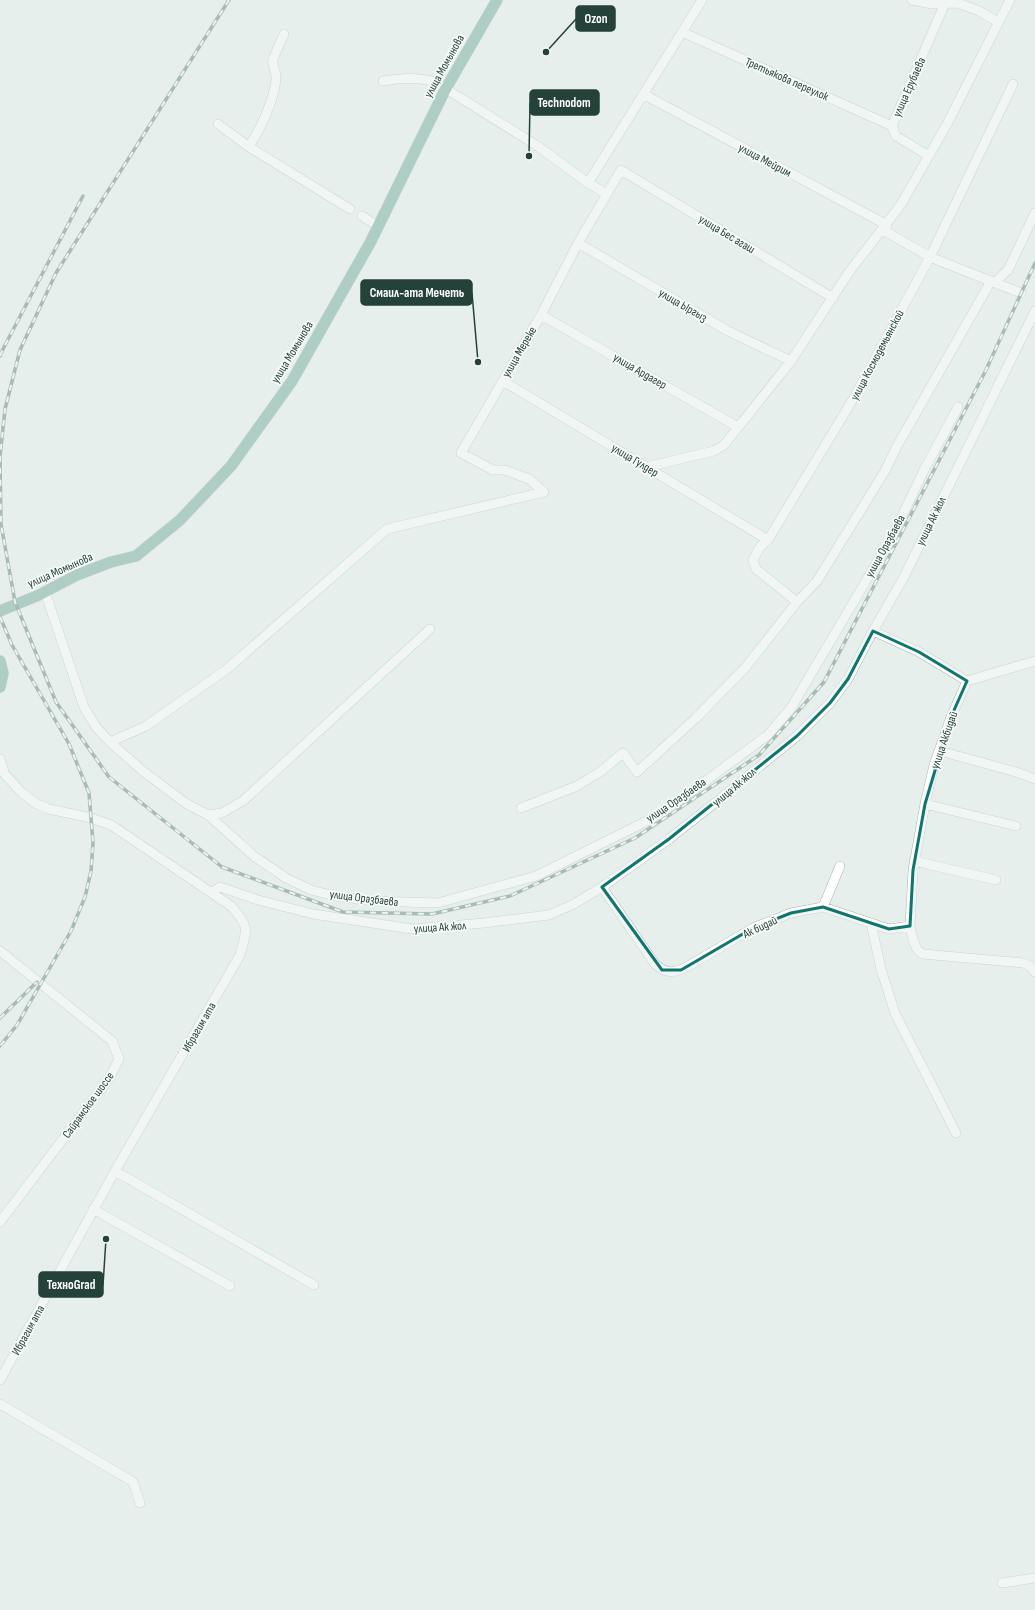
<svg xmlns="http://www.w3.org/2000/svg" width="1035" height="1610" font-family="'Sofia Sans Condensed',sans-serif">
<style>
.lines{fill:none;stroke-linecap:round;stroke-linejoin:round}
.minor-casing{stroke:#a8b8b2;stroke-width:10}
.major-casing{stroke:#c2cac8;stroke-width:12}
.minor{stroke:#fff;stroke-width:9}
.major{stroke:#6aa596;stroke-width:11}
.rail-casing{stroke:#5f7d75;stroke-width:3.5}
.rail{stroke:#f7fbf9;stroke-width:2;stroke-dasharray:6;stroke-linecap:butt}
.marked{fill:none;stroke:#0f766e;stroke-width:3;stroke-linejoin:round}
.labels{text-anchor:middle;stroke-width:3.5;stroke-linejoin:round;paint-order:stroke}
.street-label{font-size:12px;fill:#24423a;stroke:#f7fbf9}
.leader{fill:none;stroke:#24423a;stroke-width:1.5}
.callout-dot{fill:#24423a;stroke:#f7fbf9;stroke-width:1.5}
.callout{fill:#24423a;stroke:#24423a;stroke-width:1.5}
.callout-label{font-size:13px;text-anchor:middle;font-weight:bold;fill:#fff}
</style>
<rect width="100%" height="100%" fill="#e6efeb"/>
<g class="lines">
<g class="minor-casing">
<path id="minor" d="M912,0L932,4L958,3L979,11L998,22
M682,32L892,126
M383,81C400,78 419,77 435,82L536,145L588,183L607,194
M643,94L887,225
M218,124L249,147L350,209
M249,147C261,127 273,104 276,80C277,70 271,66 273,59L284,34
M929,156L896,136L892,126L945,3
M588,183L702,0
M362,216L378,226
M883,230L930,257L1021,293
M578,243L728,331L791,361
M995,282L1008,270L1035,213
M541,315L738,427
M503,381L768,540
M646,467L714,451L724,445L791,361L849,272L900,206L946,126L1010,0
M544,492L529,479L505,470H493L461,453L541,315L578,243L621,170L833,298
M45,592L84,707L96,727L110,742L144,772L187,804L208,815L222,813L244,800L430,629
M797,602L756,569L753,560L760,547L768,540L855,396L930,257L1013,84
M873,631L919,652L967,681
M110,742L146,726L227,669L387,529L544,492
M940,751L1016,772L1035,779
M0,759L4,772
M0,769L22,793L37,804L49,809L91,818L111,825L231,906C250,927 247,929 240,955L115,1171L0,1380
M925,804L1016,826
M521,808L577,786L600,772L623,753L637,772L696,718L745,668L797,602L817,581L885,471L896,448L991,281
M208,815L255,857L286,878L311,890L335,896L373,901L438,903L536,876L661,814L768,735L791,708L893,535L924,470L958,407
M914,861L996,880
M602,887L655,964C667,975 676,973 690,965L753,928L791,913L823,907L889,929L910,926L913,870L925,804L934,765L951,717L967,681L1035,661
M212,892L220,887L258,900L313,914L412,929L484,923L549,915L574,904L602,887L669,839L711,806L797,736L830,703L848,679L873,631L904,577L1035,311
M823,907L840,866
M871,923L881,969L895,1013L956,1133
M910,926C912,935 914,951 923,954L1023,963L1030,966L1035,972
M0,951L112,1041L119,1059L110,1077L0,1222
M115,1171L314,1285
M93,1209L230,1286
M0,1404L130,1480L133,1482L140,1503
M1002,1583L1035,1578"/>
</g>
<g class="major-casing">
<path id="major" d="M0,611L39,595L77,575L111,562L136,556L180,520L231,466L292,381L345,287L370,243L445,90L497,0
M0,661L3,673L0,687"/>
</g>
<use href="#minor" class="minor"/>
<use href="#major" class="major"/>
<g class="rail-casing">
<path id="rail" d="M229,0L56,273L20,350L5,409L0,457L1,524L15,602L56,702L109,777L222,867L343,912L432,914L510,896L635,838L759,755L824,682L986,370L1035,263
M0,356L3,349L83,196
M0,617L12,645L69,744L89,793L93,843L91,871L85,897L71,931L17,1025L0,1046
M0,1018L37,982"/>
</g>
<use href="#rail" class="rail"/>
</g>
<path d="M0 0H1035V1610H0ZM873,631L919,652L967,681L951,717L925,804L913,870L910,926L889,929L823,907L791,913L753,928L681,970H662L602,887L669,839L797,736L830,703L848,679Z" fill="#e6efeb" fill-opacity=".55" fill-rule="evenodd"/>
<path class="marked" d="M873,631L919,652L967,681L951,717L925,804L913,870L910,926L889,929L823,907L791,913L753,928L681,970H662L602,887L669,839L797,736L830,703L848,679Z"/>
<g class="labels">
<g class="street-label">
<text transform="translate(444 66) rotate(-61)" y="4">улица Момынова</text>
<text transform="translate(787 79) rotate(24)" y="4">Третьякова переулок</text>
<text transform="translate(909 87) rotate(-66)" y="4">улица Ерубаева</text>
<text transform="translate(765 160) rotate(28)" y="4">улица Мейрим</text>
<text transform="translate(727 234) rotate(31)" y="4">улица Бес агаш</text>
<text transform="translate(683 305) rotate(30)" y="4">улица Ыргыз</text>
<text transform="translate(292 352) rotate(-59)" y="4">улица Момынова</text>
<text transform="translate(519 352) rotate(-60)" y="4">улица Мереке</text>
<text transform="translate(877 355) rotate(-62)" y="4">улица Космодемьянской</text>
<text transform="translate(640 371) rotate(30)" y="4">улица Ардагер</text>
<text transform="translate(635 460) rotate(31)" y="4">улица Гулдер</text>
<text transform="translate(931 521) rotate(-64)" y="4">улица Ак жол</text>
<text transform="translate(885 546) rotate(-61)" y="4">улица Оразбаева</text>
<text transform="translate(60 570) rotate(-24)" y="4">улица Момынова</text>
<text transform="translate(944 740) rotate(-71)" y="4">улица Акбидай</text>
<text transform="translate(734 787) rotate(-40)" y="4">улица Ак жол</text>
<text transform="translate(676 800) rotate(-34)" y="4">улица Оразбаева</text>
<text transform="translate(364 898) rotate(7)" y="4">улица Оразбаева</text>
<text transform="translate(440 927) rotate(-4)" y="4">улица Ак жол</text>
<text transform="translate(760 927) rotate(-25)" y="4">Ак бидай</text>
<text transform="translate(199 1027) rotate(-60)" y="4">Ибрагим ата</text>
<text transform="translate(88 1105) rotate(-54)" y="4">Сайрамское шоссе</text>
<text transform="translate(28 1330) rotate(-61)" y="4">Ибрагим ата</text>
</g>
</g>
<path class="leader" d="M546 52L576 19M529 156L530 103M478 362L472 293M106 1239L103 1285"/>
<g class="callout-dot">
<circle cx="546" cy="52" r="4"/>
<circle cx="529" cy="156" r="4"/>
<circle cx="478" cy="362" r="4"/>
<circle cx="106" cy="1239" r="4"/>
</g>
<g class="callout">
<rect x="576" y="6" width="39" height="25" rx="4"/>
<rect x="530" y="90" width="69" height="25" rx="4"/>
<rect x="361" y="280" width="111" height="25" rx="4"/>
<rect x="39" y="1272" width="64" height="25" rx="4"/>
</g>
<g class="callout-label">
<text x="596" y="23">Ozon</text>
<text x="564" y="107">Technodom</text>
<text x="417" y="297">Смаил-ата Мечеть</text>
<text x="71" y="1289">ТехноGrad</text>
</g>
</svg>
